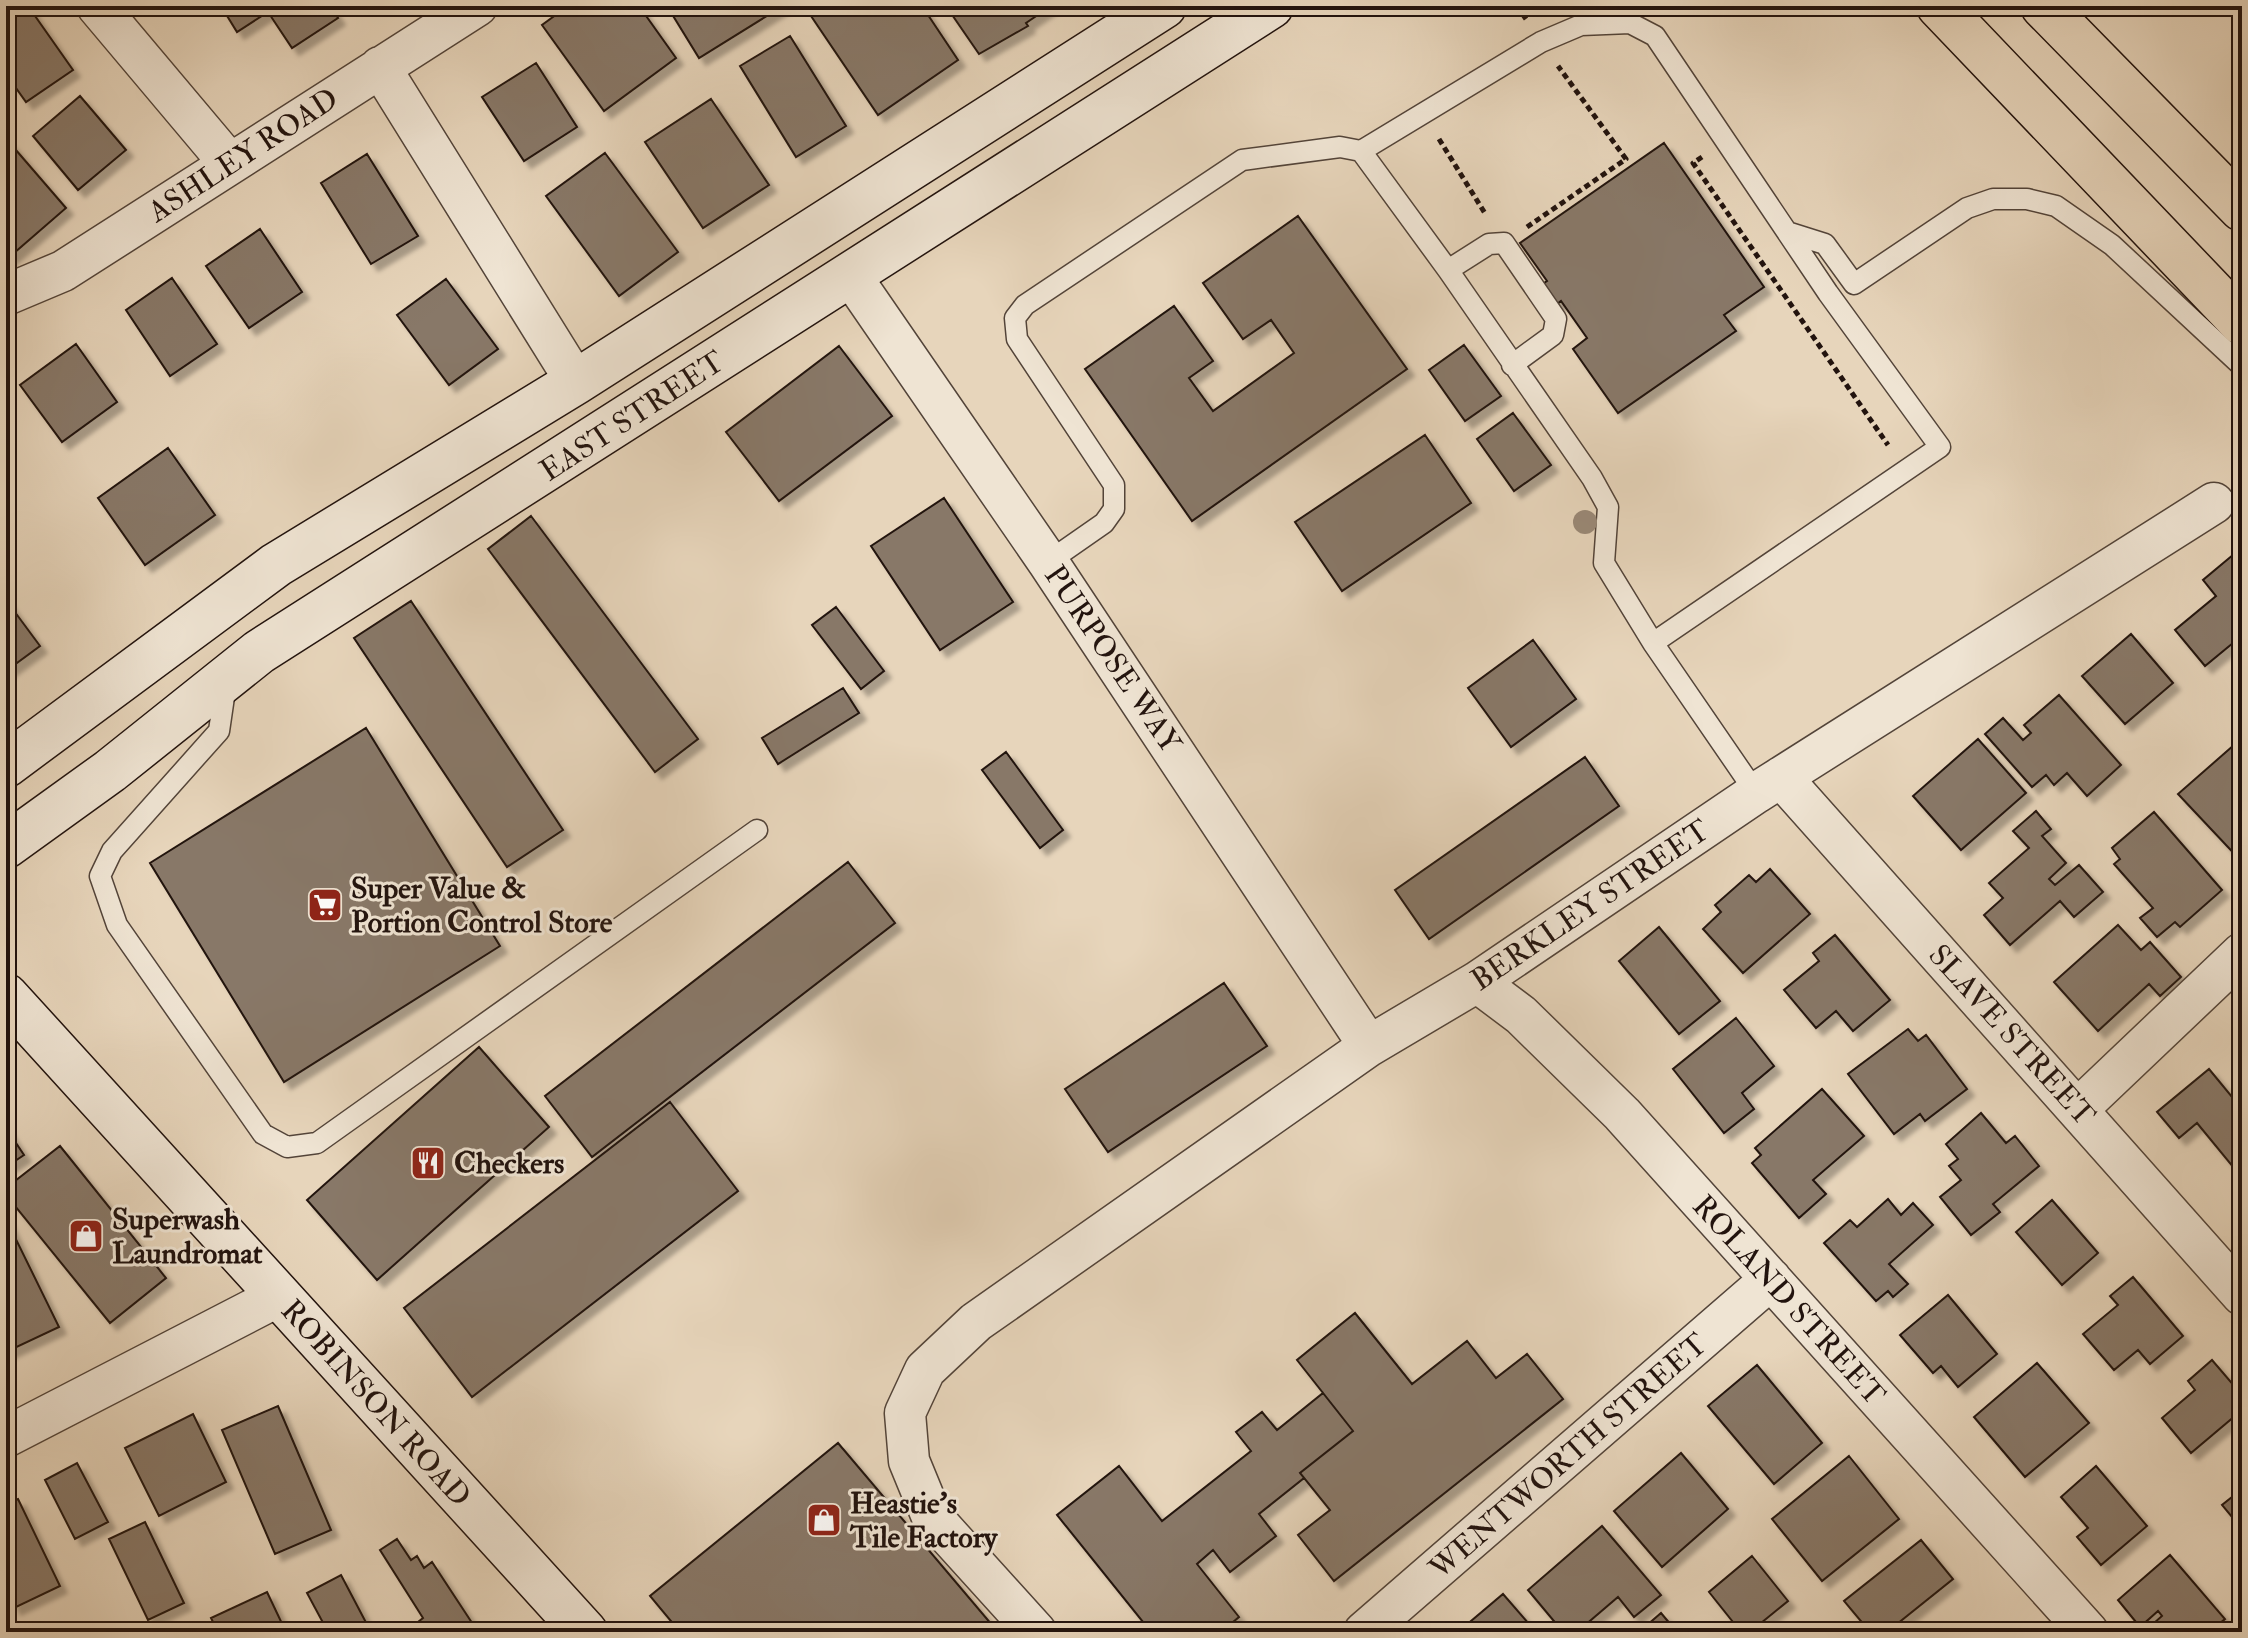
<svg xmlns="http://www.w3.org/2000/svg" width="2248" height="1638" font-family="'IM FELL Double Pica',serif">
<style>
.building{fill:#887868;stroke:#22130e;stroke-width:2;filter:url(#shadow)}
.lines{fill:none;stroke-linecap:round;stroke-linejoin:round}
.service-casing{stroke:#534439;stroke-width:23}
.minor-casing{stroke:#534439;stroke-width:43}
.secondary-casing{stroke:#22130e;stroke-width:47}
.trunk-casing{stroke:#22130e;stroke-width:47}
.path{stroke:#22130e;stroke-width:5;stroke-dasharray:6 4;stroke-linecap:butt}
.service{stroke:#efe4d3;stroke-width:20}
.minor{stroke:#efe4d3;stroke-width:40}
.secondary{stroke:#efe4d3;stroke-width:44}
.trunk{stroke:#e7d5bb;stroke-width:44}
.tree{fill:#9a8977}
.labels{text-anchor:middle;stroke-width:6;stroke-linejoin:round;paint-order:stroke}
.street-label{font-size:30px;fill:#22130e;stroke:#efe4d3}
.poi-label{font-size:30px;font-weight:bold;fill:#22130e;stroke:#efe4d3;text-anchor:start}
</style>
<defs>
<filter id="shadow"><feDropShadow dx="7" dy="7" stdDeviation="2" flood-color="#0004"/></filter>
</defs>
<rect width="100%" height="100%" fill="#e7d5bb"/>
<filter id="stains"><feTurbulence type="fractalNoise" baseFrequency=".0025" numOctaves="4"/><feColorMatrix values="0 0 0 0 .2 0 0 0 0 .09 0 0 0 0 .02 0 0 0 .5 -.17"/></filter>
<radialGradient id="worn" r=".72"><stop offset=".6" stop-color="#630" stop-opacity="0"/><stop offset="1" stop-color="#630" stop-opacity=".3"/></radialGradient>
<path class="building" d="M14,6H28L73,70L26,102L6,74V15Z
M221,6H330L338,18L292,48L268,12L237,32Z
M568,6H639L676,58L604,111L542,25Z
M667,6H783L699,58Z
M819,6H922L958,60L878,115L809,13Z
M946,6H1051L1026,23L1028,26L979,54Z
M790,36L846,126L796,157L740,66Z
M536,63L577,127L524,161L482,97Z
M80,96L126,150L78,190L33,136Z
M711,99L769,185L703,228L645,142Z
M9,142L66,208L6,260V145Z
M1664,143L1764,287L1724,315L1736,331L1618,413L1573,349L1587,338L1561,301L1552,308L1538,287L1547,281L1520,243Z
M605,153L678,252L619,296L546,196Z
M367,154L418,236L371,264L321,183Z
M1298,216L1407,369L1192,521L1085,369L1174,306L1213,361L1189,378L1213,411L1294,353L1271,320L1243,339L1203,283Z
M260,229L302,292L249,328L206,266Z
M172,278L217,344L170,376L126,310Z
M446,279L498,349L449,385L397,315Z
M76,344L117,402L62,442L20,385Z
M1464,345L1501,396L1465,421L1429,370Z
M839,346L892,416L779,501L726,432Z
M1513,413L1551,465L1514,491L1477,439Z
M1425,435L1471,503L1342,591L1295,522Z
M168,448L215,515L145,565L98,498Z
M944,498L1013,602L940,650L871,546Z
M531,516L698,739L655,772L488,549Z
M2240,549L2242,641L2239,638L2205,666L2175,630L2216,596L2203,580Z
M6,600L40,646L6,671Z
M411,601L563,830L507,867L354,638Z
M836,607L884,671L861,689L812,625Z
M2131,634L2173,683L2125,724L2082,676Z
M1533,640L1576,699L1511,747L1468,688Z
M843,688L859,713L778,764L762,738Z
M2059,695L2121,765L2087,796L2067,773L2054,785L2046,775L2032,787L1985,734L2003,718L2023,740L2031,733L2024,725Z
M366,728L500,946L284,1082L150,863Z
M2242,738V862L2178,794Z
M1978,739L2026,793L1961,850L1913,796Z
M1006,752L1063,830L1040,848L982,770Z
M1585,757L1619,806L1429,939L1395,890Z
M2036,811L2051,829L2042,836L2066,863L2049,879L2055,885L2079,865L2103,892L2074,917L2060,901L2010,945L1984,915L2003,898L1989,883L2029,848L2013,831Z
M2154,812L2222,890L2180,927L2175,922L2157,937L2140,918L2153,908L2114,864L2120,859L2112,848Z
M848,862L895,923L592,1157L545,1096Z
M1770,869L1810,914L1743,973L1703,929L1721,912L1715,905L1749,875L1756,882Z
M2118,925L2141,950L2150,942L2181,977L2160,996L2149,984L2098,1031L2054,982Z
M1659,927L1720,1001L1679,1034L1619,961Z
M1835,935L1890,1000L1853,1031L1836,1011L1816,1028L1784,990L1819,961L1813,953Z
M1224,983L1267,1046L1108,1152L1065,1089Z
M1736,1018L1774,1066L1742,1093L1754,1109L1724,1133L1673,1069Z
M1908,1029L1918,1041L1926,1035L1967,1089L1925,1121L1920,1114L1894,1134L1848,1074Z
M479,1047L549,1127L377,1280L307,1200Z
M2209,1069L2242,1109V1170L2238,1173L2197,1123L2179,1138L2157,1112Z
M1822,1089L1864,1136L1813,1180L1826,1194L1799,1218L1752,1163L1761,1155L1755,1148Z
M670,1102L738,1191L472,1397L404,1308Z
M1981,1113L2006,1143L2015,1136L2039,1166L1993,1204L2000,1212L1971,1235L1940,1197L1961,1180L1949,1166L1958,1159L1946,1144Z
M6,1128L24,1155L6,1167Z
M60,1146L166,1278L110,1323L6,1195V1188Z
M1888,1199L1901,1215L1913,1203L1933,1225L1889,1264L1908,1284L1893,1297L1888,1291L1876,1301L1824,1243L1850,1220L1857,1227Z
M2052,1200L2098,1253L2062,1285L2016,1232Z
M6,1219L59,1327L6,1352Z
M2133,1277L2183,1336L2150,1364L2138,1350L2114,1370L2083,1334L2118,1305L2110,1296Z
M1948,1295L1997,1354L1958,1387L1941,1366L1933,1373L1900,1335Z
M1355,1313L1412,1384L1467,1341L1496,1378L1527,1354L1563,1399L1334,1581L1298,1535L1330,1510L1300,1473L1353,1431L1297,1360Z
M2212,1360L2242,1395V1410L2191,1453L2162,1418L2195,1390L2188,1381Z
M2037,1363L2089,1423L2025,1477L1974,1417Z
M1757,1365L1822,1443L1774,1484L1708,1406Z
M1323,1393L1353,1431L1300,1473L1304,1478L1259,1514L1276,1536L1230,1572L1213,1550L1197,1564L1239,1617L1221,1632H1181L1176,1626L1169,1632H1151L1057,1515L1119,1466L1162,1521L1251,1451L1236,1432L1262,1412L1277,1430Z
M278,1406L331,1530L275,1554L222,1430Z
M193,1414L226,1482L159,1516L125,1448Z
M838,1443L998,1632H680L650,1596Z
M1681,1453L1728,1509L1662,1567L1614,1511Z
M1849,1456L1899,1519L1822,1581L1772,1519Z
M77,1463L108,1522L75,1539L45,1480Z
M2096,1466L2147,1526L2101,1565L2077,1537L2088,1528L2061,1497Z
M2242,1489V1529L2222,1505Z
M18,1499L60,1586L14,1608L6,1592V1504Z
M145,1522L184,1603L148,1620L109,1539Z
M1602,1526L1661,1595L1634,1617L1618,1597L1577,1632H1563L1528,1590Z
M397,1539L411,1560L417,1556L424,1568L432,1562L478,1632H424L418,1622L423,1618L380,1550Z
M1921,1540L1953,1579L1887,1632H1870L1844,1601Z
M2170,1555L2225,1619L2209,1632H2162L2154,1623L2162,1616L2158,1611L2140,1627L2118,1600Z
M1752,1556L1788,1601L1750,1632H1741L1709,1592Z
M341,1575L371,1632H328L307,1593Z
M267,1592L286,1632H218L211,1618Z
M1503,1594L1536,1632H1458Z
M1661,1613L1677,1632H1639Z"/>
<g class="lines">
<g class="service-casing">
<path id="service" d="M1361,151L1448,270L1592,478L1608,507L1604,563L1653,643L1756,793
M1787,232L1825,244L1854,284L1967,208L1993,199H2027L2056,206L2112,245L2242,366
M1448,270L1489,244L1504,243L1556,319L1553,335L1512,365
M1048,562L1104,523L1114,509V485L1017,339L1015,318L1025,305L1242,160L1340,147L1361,151L1541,42L1581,25L1630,23L1655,36L1828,293L1940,447L1653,643
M226,683L219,731L112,851L100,876L117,925L263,1134L287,1147L317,1143L757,830"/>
</g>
<g class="minor-casing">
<path id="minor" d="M97,6L230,164
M380,67L576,382
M851,276L1048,562L1369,1046
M6,295L63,271L477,6
M1781,777L2242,1295
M1477,982L1521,1015L1622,1114L2088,1632
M2078,1109L2242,953
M6,1437L279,1296
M1036,1632L932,1517L909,1461L905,1413L925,1370L976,1322L1369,1046L1477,982L1756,793L2214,503
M1364,1632L1771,1279"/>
</g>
<g class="secondary-casing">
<path id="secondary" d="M6,765L276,565L576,382L1164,6
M6,846L110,771L259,652L1271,6
M6,996L585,1632"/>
</g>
<g class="trunk-casing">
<path id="trunk" d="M1939,6L2242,323
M2043,6L2242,209"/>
</g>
<path class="path" d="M1517,6L1526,19
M1439,139L1486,215
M1702,157L1693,163L1888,445
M1527,227L1626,159L1558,66"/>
<use href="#service" class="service"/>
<use href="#minor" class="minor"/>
<use href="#secondary" class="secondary"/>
<use href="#trunk" class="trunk"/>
</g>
<circle class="tree" cx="1585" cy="522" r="12"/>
<defs>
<g id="supermarket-square" transform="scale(1.8)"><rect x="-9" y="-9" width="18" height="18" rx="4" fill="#8f2418" stroke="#efe4d3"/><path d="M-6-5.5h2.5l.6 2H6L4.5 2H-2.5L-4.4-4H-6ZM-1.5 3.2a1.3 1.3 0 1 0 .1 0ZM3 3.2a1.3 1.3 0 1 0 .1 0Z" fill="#fff"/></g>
<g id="restaurant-square" transform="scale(1.8)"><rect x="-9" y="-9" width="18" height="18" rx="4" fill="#8f2418" stroke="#efe4d3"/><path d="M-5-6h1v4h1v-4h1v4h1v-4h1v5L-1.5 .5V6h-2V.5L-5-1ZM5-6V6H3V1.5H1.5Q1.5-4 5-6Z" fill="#fff"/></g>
<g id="shop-square" transform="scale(1.8)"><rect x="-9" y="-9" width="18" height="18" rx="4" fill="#8f2418" stroke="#efe4d3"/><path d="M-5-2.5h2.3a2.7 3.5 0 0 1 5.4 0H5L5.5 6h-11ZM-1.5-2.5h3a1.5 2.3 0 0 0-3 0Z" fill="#fff"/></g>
</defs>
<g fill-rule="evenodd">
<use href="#supermarket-square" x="325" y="905"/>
<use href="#restaurant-square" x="428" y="1163"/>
<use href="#shop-square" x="86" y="1236"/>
<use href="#shop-square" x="824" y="1520"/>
</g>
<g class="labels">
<g class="street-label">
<text transform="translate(243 155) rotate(-33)" y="10">ASHLEY ROAD</text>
<text transform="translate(632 416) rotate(-33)" y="10">EAST STREET</text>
<text transform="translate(1113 659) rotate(56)" y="10">PURPOSE WAY</text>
<text transform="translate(1590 905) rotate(-34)" y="10">BERKLEY STREET</text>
<text transform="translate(2012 1035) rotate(48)" y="10">SLAVE STREET</text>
<text transform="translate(1789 1300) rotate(48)" y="10">ROLAND STREET</text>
<text transform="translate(376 1403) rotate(48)" y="10">ROBINSON ROAD</text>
<text transform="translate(1568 1456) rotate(-41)" y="10">WENTWORTH STREET</text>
</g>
<g class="poi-label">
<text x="351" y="898">Super Value &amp;<tspan x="351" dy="34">Portion Control Store</tspan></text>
<text x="454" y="1173">Checkers</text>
<text x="112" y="1229">Superwash<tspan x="112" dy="34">Laundromat</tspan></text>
<text x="850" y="1513">Heastie's<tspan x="850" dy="34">Tile Factory</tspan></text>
</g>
</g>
<rect width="2248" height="1638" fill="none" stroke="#e7d5bb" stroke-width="32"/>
<rect x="8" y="8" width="2232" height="1622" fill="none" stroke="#22130e" stroke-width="4"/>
<rect x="16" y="16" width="2216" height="1606" fill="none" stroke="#22130e" stroke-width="2"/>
<rect width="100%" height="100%" filter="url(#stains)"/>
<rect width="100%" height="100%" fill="url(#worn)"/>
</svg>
